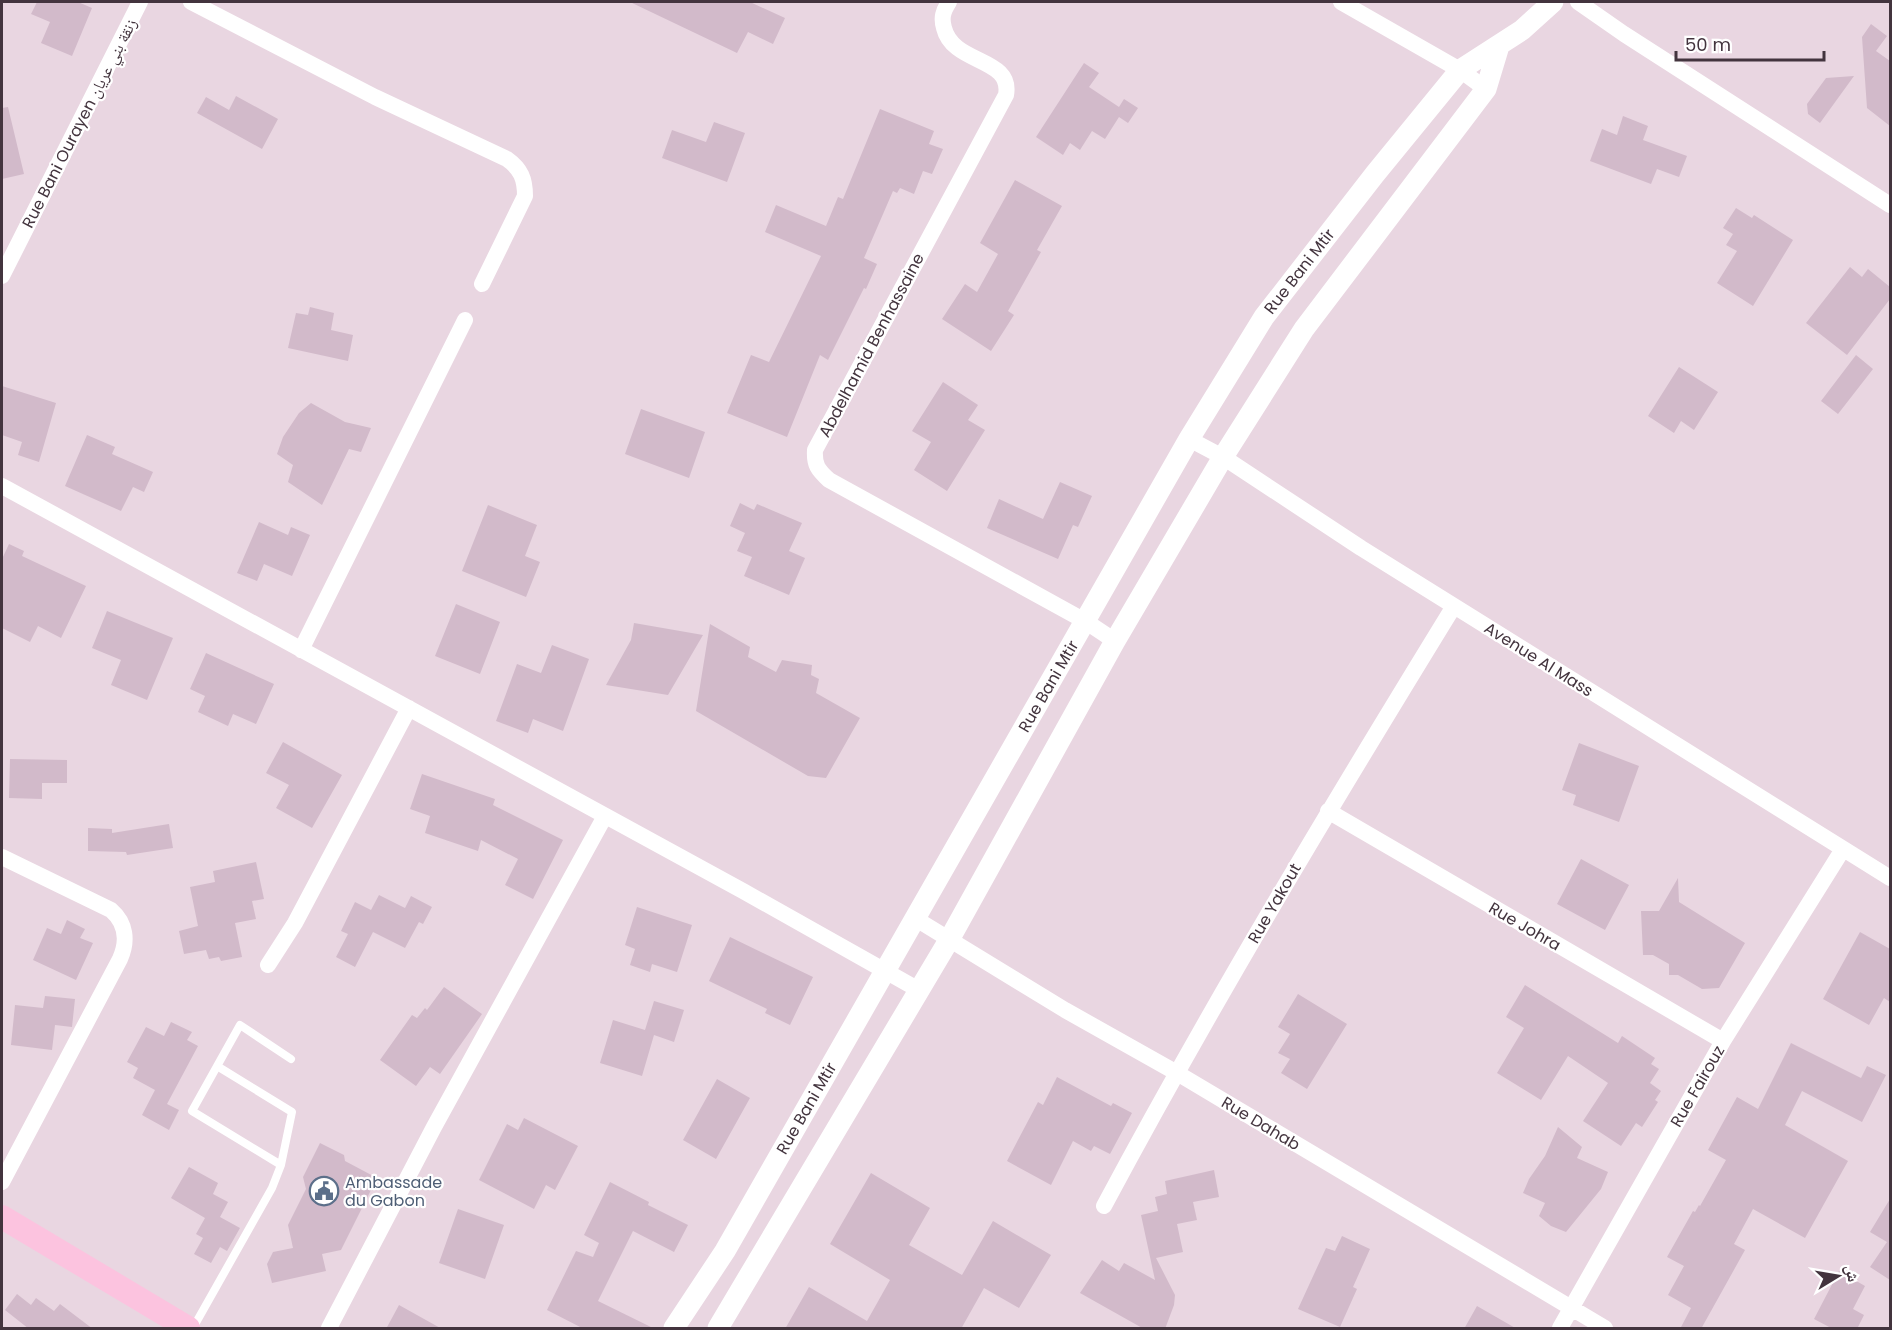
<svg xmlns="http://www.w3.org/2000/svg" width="1892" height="1330" font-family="Poppins,'Noto Naskh Arabic',sans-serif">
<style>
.residential{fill:#e9d6e1}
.building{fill:#d2baca}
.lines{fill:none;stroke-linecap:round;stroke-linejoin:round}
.service{stroke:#fff;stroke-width:8}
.minor{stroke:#fff;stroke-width:16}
.tertiary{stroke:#fff;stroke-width:21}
.secondary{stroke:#fcc3df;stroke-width:24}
.labels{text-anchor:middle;stroke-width:4.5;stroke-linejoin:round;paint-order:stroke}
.street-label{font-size:16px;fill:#43343e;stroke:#fff}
.service-label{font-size:16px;fill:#4e5e75;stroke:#fff;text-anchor:start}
</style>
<rect width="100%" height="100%" fill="#f1e4eb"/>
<path class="residential" d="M2,2H1890V1328H2Z"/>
<path class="building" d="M37,2H78L92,8L72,56L41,43L50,22L31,14Z
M630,2H750L785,18L773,44L748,32L737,53Z
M1871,24L1887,36L1876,51L1890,61V126L1867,108L1862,37Z
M1084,63L1099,73L1089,87L1119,107L1124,99L1138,108L1128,123L1119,117L1105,139L1092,131L1080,150L1070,143L1063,155L1036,137Z
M1854,76L1820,123L1808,114L1807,104L1826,78Z
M236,96L278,119L262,149L197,113L206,97L229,110Z
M8,107L24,174L2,179V108Z
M880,109L934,131L929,144L943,149L932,174L923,171L914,194L900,188L897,193L893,191L864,258L877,264L866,289L864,288L828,360L820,355L787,437L727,413L751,355L769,362L821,256L765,232L776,205L826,226L838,197L843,199Z
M1623,116L1648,126L1643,140L1687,156L1679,177L1657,169L1651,184L1590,161L1602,129L1617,135Z
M714,122L745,133L727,182L662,158L672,130L706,142Z
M1015,180L1062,206L1037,250L1041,252L1008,311L1014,315L991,351L942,319L965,284L977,292L998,254L980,243Z
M1736,208L1752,218L1754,215L1793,240L1753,306L1717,283L1737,251L1726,245L1733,234L1723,228Z
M1850,267L1862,277L1868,269L1890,287V299L1847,355L1806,323Z
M310,307L334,313L331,330L353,335L348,361L288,348L296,313L308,315Z
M1856,355L1873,369L1838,414L1821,401Z
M1679,367L1718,392L1694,430L1681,421L1674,433L1648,416Z
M943,382L978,405L968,420L985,430L947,491L914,470L931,442L912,431Z
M2,386L56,403L39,462L18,455L22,442L2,435Z
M311,403L345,422L371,428L361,452L349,449L322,505L288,482L293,465L277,454L283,437L299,413Z
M641,409L705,432L689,478L625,454Z
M87,435L115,447L112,454L153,472L144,492L133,487L121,511L65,486Z
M1060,482L1092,496L1078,527L1073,525L1058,559L987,528L999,499L1043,519Z
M740,503L754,510L757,504L802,523L789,551L805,558L789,595L744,576L752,557L737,551L745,533L730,526Z
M488,505L537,525L525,556L540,562L526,597L462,571Z
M259,522L288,535L291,527L310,535L292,576L264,564L257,581L237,573Z
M9,544L24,551L22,556L86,586L61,638L38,626L30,642L2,628V559Z
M456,604L500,622L480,674L435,656Z
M107,611L173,638L147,700L111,685L121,660L92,648Z
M634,623L703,635L668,695L606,685L631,640Z
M710,624L750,647L748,657L776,672L782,660L812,665L811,675L819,679L816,693L860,718L826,778L808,776L696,711Z
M552,645L589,659L563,731L533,719L528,733L496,721L517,664L541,673Z
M206,653L274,684L256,724L233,714L228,726L198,712L205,696L190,689Z
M283,742L342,775L312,828L276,808L289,785L266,773Z
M1579,743L1639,766L1619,822L1573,805L1576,795L1562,790Z
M10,759L67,760V783H42V799L9,798Z
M422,774L495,799L493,805L563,840L533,899L505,885L518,859L481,840L478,851L425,833L430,816L410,809Z
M169,824L173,848L127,855L126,852L88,851V828L112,829V833Z
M1581,859L1629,885L1605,930L1557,904Z
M256,862L264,899L252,901L256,919L235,923L242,957L221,961L219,957L209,959L206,950L184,954L179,931L198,926L190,887L215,882L213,871Z
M1678,878L1679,902L1745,943L1719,988L1702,989L1678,975H1669V964L1653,955H1643L1641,911H1659Z
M379,895L405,908L411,896L432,907L423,924L419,922L405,948L373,932L355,967L336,957L348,934L341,931L355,902L371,910Z
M637,907L692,925L677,972L652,964L650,972L630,965L635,949L625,945Z
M67,920L85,929L80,938L93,943L76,980L33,960L47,928L61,934Z
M1860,932L1890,949V1002L1884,998L1869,1025L1823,999Z
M730,937L813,977L790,1025L765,1013L767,1009L709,981Z
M1525,985L1618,1043L1622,1036L1655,1058L1651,1064L1659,1069L1650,1083L1661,1091L1655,1100L1658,1102L1642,1127L1636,1123L1621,1146L1583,1121L1608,1083L1568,1056L1541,1100L1497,1073L1524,1028L1506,1017Z
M444,987L482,1014L440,1074L430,1067L416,1086L380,1060L412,1015L417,1018L425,1008L427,1010Z
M1298,994L1347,1024L1307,1089L1281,1073L1290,1059L1278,1053L1290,1034L1278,1027Z
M45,996L75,999L72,1027L55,1025L52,1050L11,1045L15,1005L43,1008Z
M654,1001L684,1010L674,1042L654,1035L642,1076L600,1063L613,1020L645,1030Z
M171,1022L192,1032L187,1040L198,1046L167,1104L179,1110L169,1130L142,1115L155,1090L133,1078L138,1068L127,1062L146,1027L164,1036Z
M1791,1043L1861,1078L1867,1066L1886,1075L1862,1122L1802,1091L1785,1125L1848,1161L1805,1238L1753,1209L1734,1244L1745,1250L1701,1329H1680L1691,1308L1668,1295L1684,1266L1667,1257L1693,1211L1695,1212L1699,1205L1700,1206L1726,1160L1708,1150L1737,1097L1758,1109Z
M1057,1077L1111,1106L1113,1103L1132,1113L1110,1154L1094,1146L1091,1151L1073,1141L1051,1185L1007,1161L1038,1102L1043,1105Z
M717,1079L750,1098L716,1159L683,1140Z
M524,1118L578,1146L555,1190L546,1185L534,1209L479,1180L507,1124L518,1130Z
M1558,1127L1582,1147L1577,1158L1608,1172L1601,1189L1566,1232L1551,1226L1539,1216L1545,1203L1523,1193L1529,1179L1545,1156Z
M320,1143L344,1155L345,1161L377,1178L341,1250L322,1254L326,1271L272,1283L267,1264L273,1252L293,1248L288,1225L306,1189L303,1177Z
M189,1167L218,1183L213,1194L228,1202L220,1217L240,1228L227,1251L220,1247L211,1263L194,1254L203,1238L196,1234L205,1218L171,1198Z
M1214,1170L1219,1197L1193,1202L1197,1220L1177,1224L1183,1252L1156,1258L1175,1295L1174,1305L1165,1329H1144L1080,1293L1102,1260L1119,1271L1124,1263L1155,1280L1141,1215L1158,1211L1155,1197L1167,1194L1165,1181Z
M871,1173L930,1208L909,1245L962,1275L993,1221L1051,1255L1019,1308L984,1288L961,1329H785L809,1287L867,1321L890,1280L830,1244Z
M610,1182L649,1202L648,1205L688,1225L674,1252L633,1231L598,1301L655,1329H584L547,1310L576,1251L593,1257L599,1243L584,1235Z
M1890,1199V1280L1870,1267L1887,1242L1870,1232Z
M458,1209L504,1225L485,1279L439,1263Z
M1342,1236L1370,1249L1353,1287L1357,1289L1340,1327L1298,1309L1326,1248L1335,1251Z
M1839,1271L1865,1286L1853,1309L1864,1315L1857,1329H1833L1814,1319Z
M17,1294L31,1305L36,1298L54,1311L60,1304L93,1329H29L5,1310Z
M399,1305L442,1329H386Z
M1477,1306L1517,1329H1464Z"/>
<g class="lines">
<path class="service" d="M217,1066L292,1112L281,1165
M193,1328L272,1188L281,1165L192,1111L240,1025L291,1059"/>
<path class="minor" d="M191,2L375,97L507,159C521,169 525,179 525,196L482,284
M949,2C943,11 941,18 944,28C953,65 1013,57 1006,95L815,450C814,465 818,470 829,480L1085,621L1115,641
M1341,2L1460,70L1486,89
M1578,2L1624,34L1890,205
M2,276L140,2
M1189,439L1223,457L1361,548L1890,878
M2,486L743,891L919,990
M301,650L465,320
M1328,811L1723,1041
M2,857L111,910C126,923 128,941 120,959L2,1182
M916,919L1065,1010L1177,1073L1605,1328
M268,965L295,923L409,708
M1104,1206C1213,1002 1333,803 1454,606
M329,1328L434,1127L605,816
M1560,1328L1723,1041L1843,849"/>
<path class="tertiary" d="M674,1328L725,1251L1189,439L1264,317L1375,174L1460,70L1522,30L1553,2
M718,1328L949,940L1115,641L1223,457L1304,329L1486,89L1499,46"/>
<path class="secondary" d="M2,1217L188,1328"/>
</g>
<defs>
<g id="civic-ring" transform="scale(1.5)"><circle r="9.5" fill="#fff" stroke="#5c6f8a" stroke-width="1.5"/><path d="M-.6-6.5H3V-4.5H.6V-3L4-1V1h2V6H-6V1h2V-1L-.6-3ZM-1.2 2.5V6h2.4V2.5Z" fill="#5c6f8a"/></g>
</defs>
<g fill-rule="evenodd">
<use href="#civic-ring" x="324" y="1191"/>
</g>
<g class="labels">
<g class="street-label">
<text transform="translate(79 123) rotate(-63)" y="6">Rue Bani Ourayen زنقة بني عريان</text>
<text transform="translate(1299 271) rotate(-52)" y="6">Rue Bani Mtir</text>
<text transform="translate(871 345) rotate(-62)" y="6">Abdelhamid Benhassaine</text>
<text transform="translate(1539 659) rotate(32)" y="6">Avenue Al Mass</text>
<text transform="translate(1048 686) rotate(-60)" y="6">Rue Bani Mtir</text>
<text transform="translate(1274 903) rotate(-60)" y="6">Rue Yakout</text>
<text transform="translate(1525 926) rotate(30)" y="6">Rue Johra</text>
<text transform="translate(1697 1086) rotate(-60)" y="6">Rue Fairouz</text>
<text transform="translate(806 1108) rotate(-60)" y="6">Rue Bani Mtir</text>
<text transform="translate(1261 1123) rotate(31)" y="6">Rue Dahab</text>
</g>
<g class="service-label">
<text x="345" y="1188">Ambassade<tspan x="345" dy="18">du Gabon</tspan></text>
</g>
</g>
<rect width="1892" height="1330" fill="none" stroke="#43343e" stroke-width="6"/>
<g transform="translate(1838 1276) rotate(79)" stroke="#ffffff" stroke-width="4.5" paint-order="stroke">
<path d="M0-4.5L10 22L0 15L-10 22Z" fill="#43343e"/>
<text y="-9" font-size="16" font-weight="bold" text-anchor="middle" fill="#43343e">ش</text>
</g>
<path d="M1676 51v9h148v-9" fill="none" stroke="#43343e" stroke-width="3"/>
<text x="1685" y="51" font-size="18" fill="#43343e" stroke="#ffffff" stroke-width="4.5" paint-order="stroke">50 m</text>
</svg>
